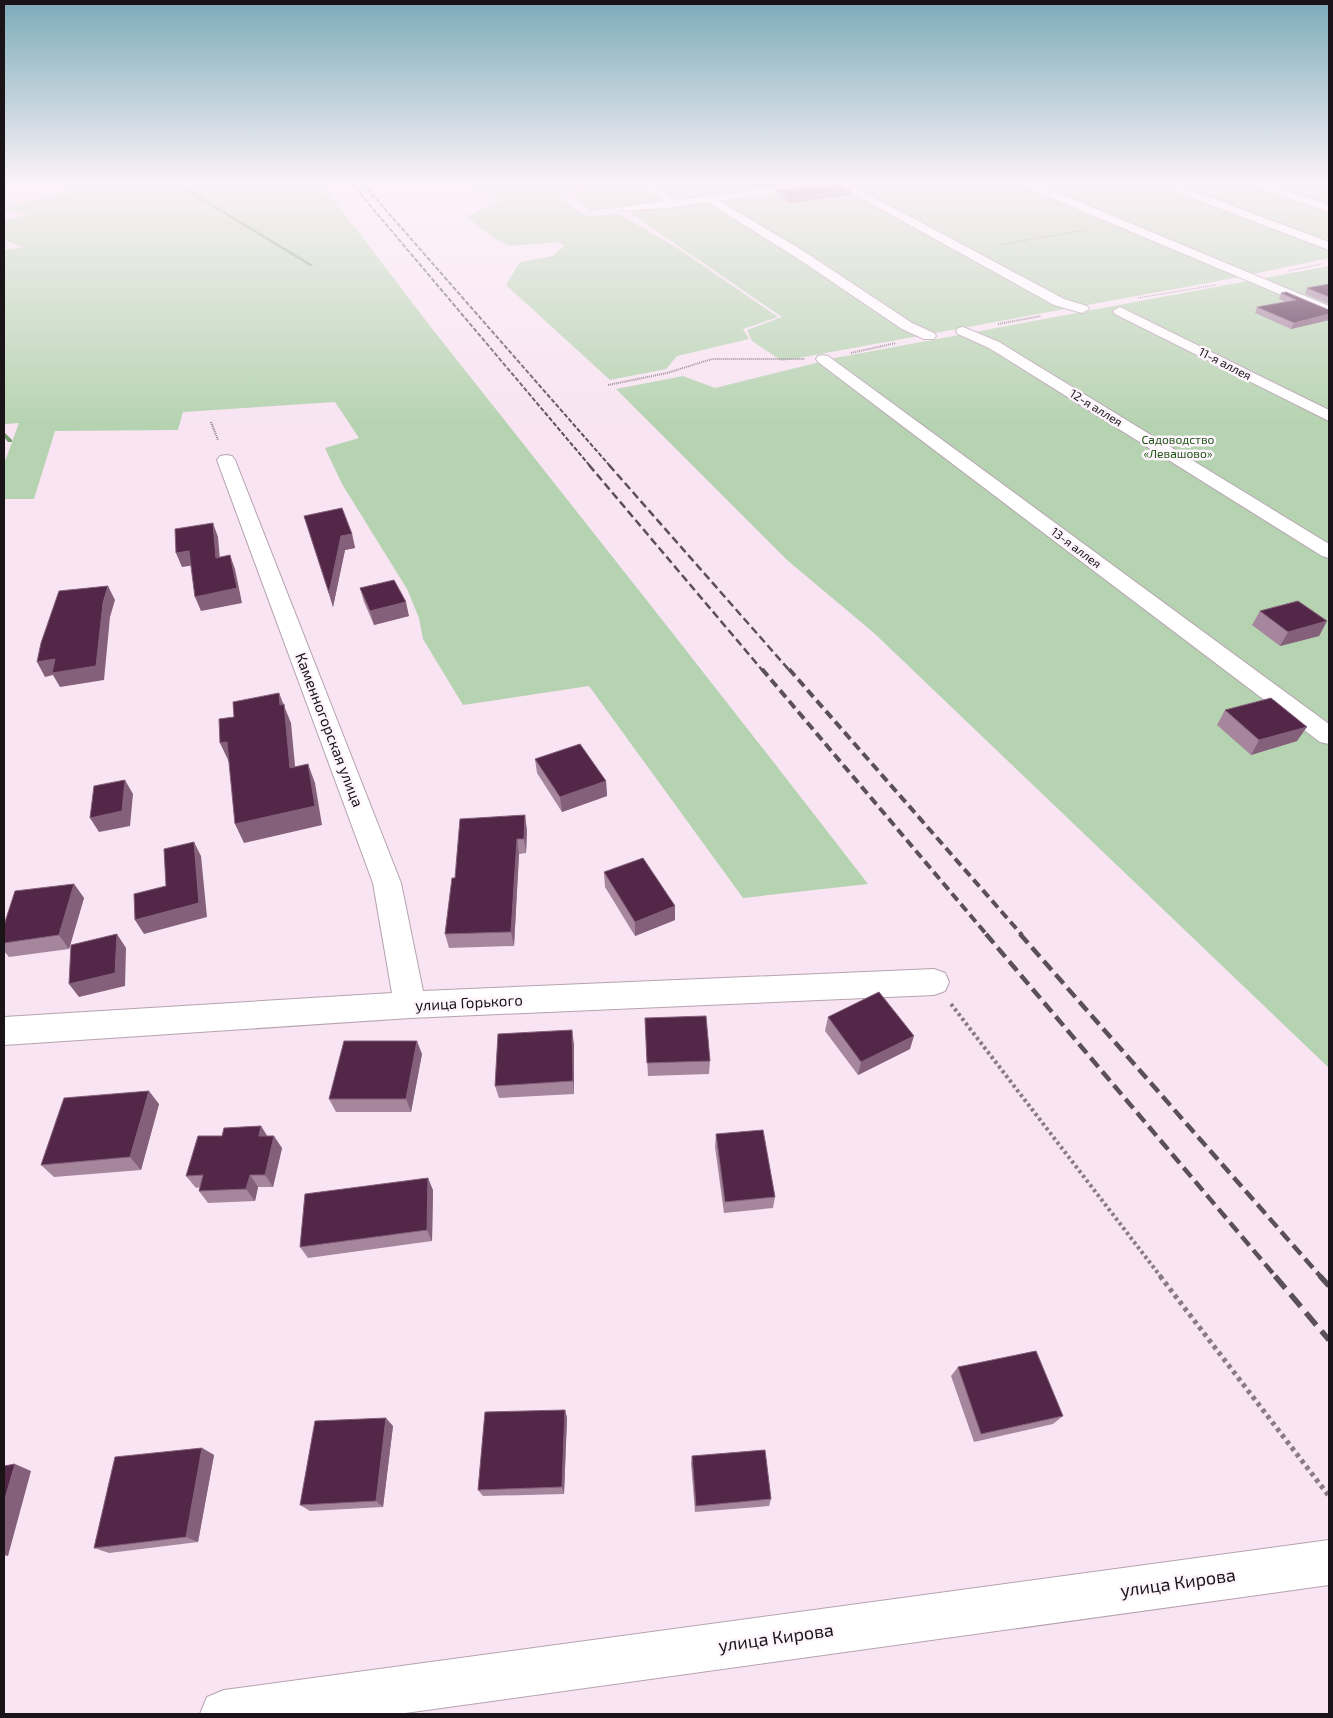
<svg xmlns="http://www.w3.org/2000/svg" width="1333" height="1718" font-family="'Exo 2',sans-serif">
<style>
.green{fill:#b6d3b1}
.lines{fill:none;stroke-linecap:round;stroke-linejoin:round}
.stream{fill:#779e71;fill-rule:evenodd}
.minor-casing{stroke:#b6a3b0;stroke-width:2}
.path-far3{stroke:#887b84;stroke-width:1;stroke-dasharray:1 1;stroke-linecap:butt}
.path-far2{stroke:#887b84;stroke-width:2;stroke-dasharray:1 1;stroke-linecap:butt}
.path-far1{stroke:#887b84;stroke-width:4;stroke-dasharray:3 3;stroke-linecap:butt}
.path{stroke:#887b84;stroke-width:5;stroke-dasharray:4 4;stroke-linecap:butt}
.minor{fill:#fff;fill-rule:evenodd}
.rail-far4{stroke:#5b5058;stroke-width:2;stroke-dasharray:4.5 2;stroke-linecap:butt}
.rail-far3{stroke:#5b5058;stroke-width:2.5;stroke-dasharray:8 4;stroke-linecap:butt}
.rail-far2{stroke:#5b5058;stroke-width:4;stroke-dasharray:9 5;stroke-linecap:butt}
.rail-far1{stroke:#5b5058;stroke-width:4.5;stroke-dasharray:12 6;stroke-linecap:butt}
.rail{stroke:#5b5058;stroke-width:5.5;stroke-dasharray:16 8;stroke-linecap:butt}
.wall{fill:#a5869d}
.shaded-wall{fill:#84607b}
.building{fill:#522748;stroke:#84607b}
.labels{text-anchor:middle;stroke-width:5;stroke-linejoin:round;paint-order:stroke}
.far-street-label{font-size:12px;fill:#1a1318;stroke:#fdf5fb}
.far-park-label{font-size:12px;fill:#205517;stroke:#fdf5fb}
.street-label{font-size:15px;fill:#1a1318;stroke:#fdf5fb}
.near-street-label{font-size:18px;fill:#1a1318;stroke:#fdf5fb}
</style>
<rect width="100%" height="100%" fill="#f8e4f2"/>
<path class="green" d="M79,184H320C365,238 405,295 449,350C589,527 730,705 868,884L743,898L589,686L463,705L423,639L419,618L407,589L342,484L325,448L359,438L335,402L183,412L178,430L55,431L34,499H4V464L19,423L4,424V250L23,247L4,240V221L27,214L4,210V207L67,192Z
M472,184H574L577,190L558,195L585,216L619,214L679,249L778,317L743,329L749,339L677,356L666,369L610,380L506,285L520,262L553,256L565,245L558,242L511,246L497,240L466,217L500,201Z
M578,184H802L590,211L573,195L587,190Z
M842,184H1021L1240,277L782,361L752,341L747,330L782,317L629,212Z
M1036,184H1254L1329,210V258L1253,274Z
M1260,184H1329V207Z
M1329,266V1068L874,633L787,560L616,389L683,376L715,388L820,362L819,361Z"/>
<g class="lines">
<path class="stream" d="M175,184H179L313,265L310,266Z
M4,432L12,440V442H8L4,437Z"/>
<g class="minor-casing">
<path id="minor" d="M642,184H654L676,200L799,184H828L823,187L719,201L802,250L912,323L934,333L936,336L934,339H924L902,329L794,256L707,202L675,207L624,211L622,209L624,207L664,201Z
M836,184H849L1064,299L1087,306L1089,309L1082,313L1054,305Z
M1022,184H1036L1329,306V315L1023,186Z
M1160,184H1174L1329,242V250L1161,186Z
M1252,184H1267L1329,205V212L1253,186Z
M1120,307L1329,410V421L1115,314L1113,311Z
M963,327L999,342L1329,544V558L1322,556L989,348L958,334L956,331L958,328Z
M823,355L828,356L1329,724V744L1320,742L818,362L816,359L818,356Z
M226,455L232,456L235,460L401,883L423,991L934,969L945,973L949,982L945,991L934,995L410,1018L4,1045V1017L392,993L373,883L217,460L220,456Z
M1329,1540V1585L398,1714H200L207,1697L224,1690Z"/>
</g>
<path class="path-far3" d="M998,245L1086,230
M1288,271L1321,264
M1138,298L1216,285"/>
<path class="path-far2" d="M998,324L1041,316
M851,353L896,343
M608,385L667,373L712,359H805
M211,422L218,440"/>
<path class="path-far1" d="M951,1004L1161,1277"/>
<path class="path" d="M1160,1276L1329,1496"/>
<use href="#minor" class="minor"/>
<path class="rail-far4" d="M352,184L590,466
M363,184L610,466"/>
<path class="rail-far3" d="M589,465L763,671
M609,465L790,671"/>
<path class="rail-far2" d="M762,669L987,935
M789,669L1022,935"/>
<path class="rail-far1" d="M986,934L1276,1277
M1020,934L1321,1277"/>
<path class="rail" d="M1275,1276L1329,1340
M1320,1276L1329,1286"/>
</g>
<path class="wall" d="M732,184H783L740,188Z
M776,190L851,195L789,203L775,195Z
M1329,284V304L1305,294L1307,288Z
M1281,293L1329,310V320L1291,329L1255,313L1257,307L1285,302L1279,299Z
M304,516L352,534L355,548L345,550L333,607Z
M360,588L409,616L374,625L364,602Z
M1260,611L1327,621L1319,636L1280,646L1252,625Z
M1225,710L1297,741L1251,755L1217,725Z
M535,759L606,781L607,796L562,812L537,773Z
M527,830L526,853L519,854L514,946L449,948L445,934L455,878Z
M604,872L675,920L635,936L605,887Z
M74,884L84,898L69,949L9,957L4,951V925Z
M828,1017L910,1049L858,1075L825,1031Z
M645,1018L710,1061L709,1074L648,1076Z
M574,1044V1094L499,1098L495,1086Z
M422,1054L411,1112H336L329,1099Z
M159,1104L141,1170L54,1177L41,1165Z
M261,1126L267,1136L282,1148L273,1187H258L255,1201L208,1203L199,1191L200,1187L196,1188L186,1176L222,1136Z
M716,1134L775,1197L773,1208L724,1213L715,1147Z
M433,1190L432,1241L308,1258L300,1247Z
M958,1367L1063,1416L1053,1424L974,1442L951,1376Z
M565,1410L567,1418L564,1494L483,1496L478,1490Z
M393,1426L383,1507L310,1511L300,1505Z
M202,1448L214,1455L198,1542L109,1553L94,1548Z
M692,1456L771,1499L769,1506L695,1512L691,1463Z"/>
<path class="shaded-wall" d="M740,184H783L740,188Z
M851,190V195L789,203L790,198Z
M1329,314V320L1291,329L1294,323Z
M213,523L218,537L221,572L216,558Z
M352,534L355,548L345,550L333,607L329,593L341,536Z
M189,551L195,565L182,567L176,553Z
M230,555L235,569L242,603L201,611L195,597Z
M108,586L115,600L110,617L104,680L60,687L53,675L45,677L37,662L55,659L103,603Z
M406,602L409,616L374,625L370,611Z
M1327,621L1319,636L1280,646L1288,632Z
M279,693L291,723L297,787L290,768L280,705Z
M1307,727L1297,741L1251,755L1259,740Z
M227,742L236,761L229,762L220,743Z
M308,764L315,783L322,825L244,843L235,824Z
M125,780L133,794L130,826L99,832L90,818Z
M606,781L607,796L562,812L560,797Z
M525,815L527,830L526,853L524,839Z
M517,839L519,854L514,946L511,932Z
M194,842L201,856L207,917L144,934L135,920L199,903Z
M74,884L84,898L69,949L59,935Z
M675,906V920L635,936V922Z
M117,934L126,948L125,986L79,997L69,984Z
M572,1030L574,1044V1094L573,1081Z
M914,1036L910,1049L858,1075L861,1062Z
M417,1041L422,1054L411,1112L406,1099Z
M149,1091L159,1104L141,1170L130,1157Z
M261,1126L269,1139L259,1136Z
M274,1136L282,1148L273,1187L265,1175Z
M250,1175L258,1187L255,1201L246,1189Z
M428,1178L433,1190L432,1241L427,1230Z
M565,1410L567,1418L564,1494L562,1487Z
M386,1418L393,1426L383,1507L376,1501Z
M202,1448L214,1455L198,1542L186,1537Z
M15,1464L31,1471L8,1556L4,1555V1502Z"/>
<path class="building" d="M824,184H840L851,190L790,198L776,190Z
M1329,284V297L1307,288Z
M1286,292L1329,310V314L1294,323L1257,307L1296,300L1281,293Z
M342,508L352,534L341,536L329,593L304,516Z
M213,523L216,558L230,555L237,588L195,597L189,551L176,553L175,529Z
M394,580L406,602L370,611L360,588Z
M108,586L103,603L96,666L52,673L55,659L37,662L41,643L59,591Z
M1298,601L1327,621L1288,632L1260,611Z
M279,693L280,705L284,704L290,768L308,764L315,806L235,824L227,742L220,743L219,719L234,717L233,702Z
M1271,698L1307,727L1259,740L1225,710Z
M580,744L606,781L560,797L535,759Z
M125,780L122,811L90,818L94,786Z
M525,815L524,839H517L511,932L445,934L452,878H455L460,819Z
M194,842L199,903L135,920L134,894L166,886L164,849Z
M643,858L675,906L635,922L604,872Z
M74,884L59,935L4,943V925L15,891Z
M117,934L115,973L69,984L71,945Z
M879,992L914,1036L861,1062L828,1017Z
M706,1016L710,1061L647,1063L645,1018Z
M572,1030L573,1081L495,1086L498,1034Z
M344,1041H417L406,1099H329Z
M149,1091L130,1157L41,1165L64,1098Z
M261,1126L259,1136H274L265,1175H250L246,1189L199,1191L203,1175L186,1176L198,1136H222L224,1128Z
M763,1130L775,1197L725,1202L716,1134Z
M428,1178L427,1230L300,1247L305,1194Z
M1036,1351L1063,1416L981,1434L958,1367Z
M565,1410L562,1487L478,1490L485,1412Z
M386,1418L376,1501L300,1505L315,1421Z
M202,1448L186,1537L94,1548L115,1457Z
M765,1450L771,1499L696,1506L692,1456Z
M15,1464L4,1502V1466Z"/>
<linearGradient id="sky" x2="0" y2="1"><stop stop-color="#7babb8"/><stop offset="0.43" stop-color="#fcf3f9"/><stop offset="1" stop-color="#fcf3f9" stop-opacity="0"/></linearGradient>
<rect width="1333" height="424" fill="url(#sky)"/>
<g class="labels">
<g class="far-street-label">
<text transform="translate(1225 364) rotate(27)" y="4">11-я аллея</text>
<text transform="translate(1096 408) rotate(32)" y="4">12-я аллея</text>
<text transform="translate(1076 548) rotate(37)" y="4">13-я аллея</text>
</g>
<g class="far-park-label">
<text x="1178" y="444">Садоводство<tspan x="1178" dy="14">«Левашово»</tspan></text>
</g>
<g class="street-label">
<text transform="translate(329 730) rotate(69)" y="5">Каменногорская улица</text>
<text transform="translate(469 1003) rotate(-3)" y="5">улица Горького</text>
</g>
<g class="near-street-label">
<text transform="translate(1178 1583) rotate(-8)" y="6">улица Кирова</text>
<text transform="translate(776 1638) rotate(-8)" y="6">улица Кирова</text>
</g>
</g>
<rect width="1333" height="1718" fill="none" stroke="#1a1318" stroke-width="10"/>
</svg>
